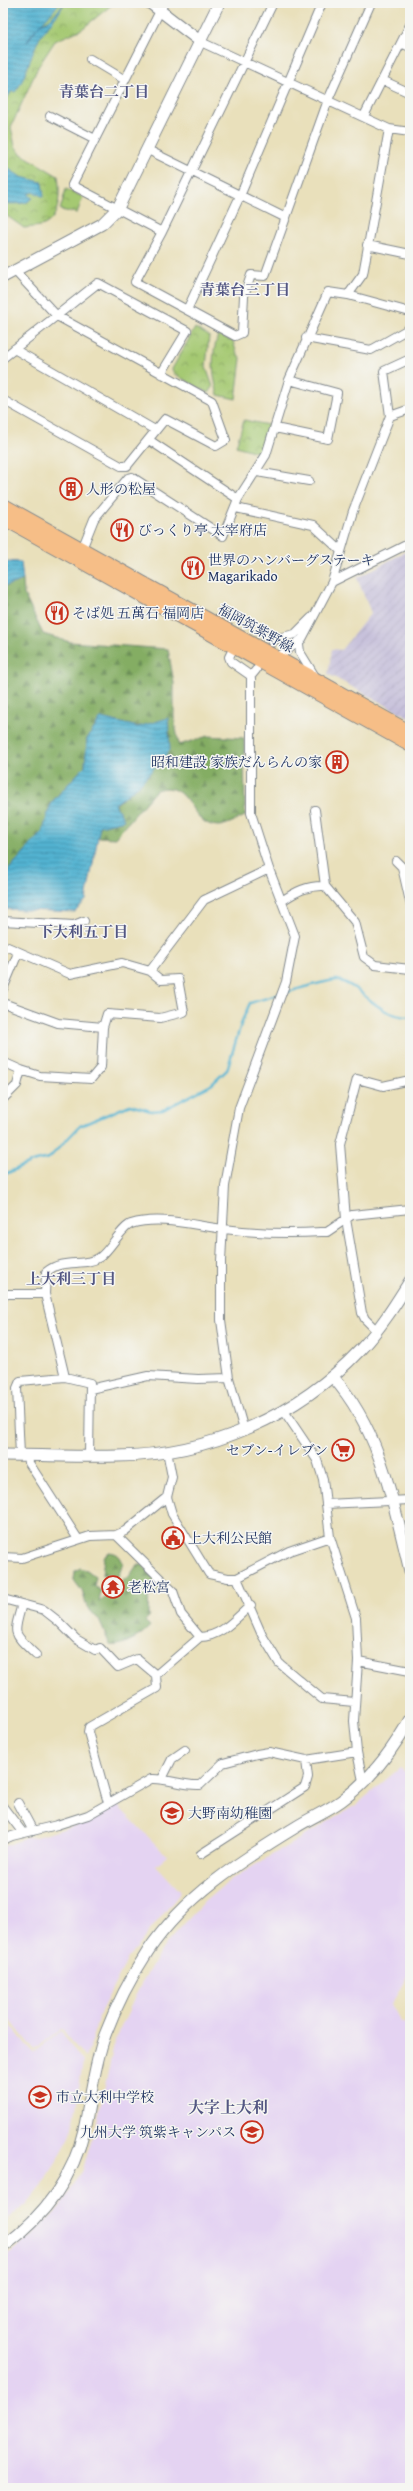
<svg xmlns="http://www.w3.org/2000/svg" width="413" height="2491" font-family="'Gentium Book Plus','Noto Serif JP',serif">
<style>
.built{fill:#e4d3f2}
.industrial{fill:url(#industrial-furrows)}
.forest{fill:url(#forest-firs);stroke:#506e61}
.park{fill:url(#park-crowns);stroke:#607c68}
.water{fill:url(#water-rules);stroke:#367198}
.lines{fill:none;stroke-linecap:round;stroke-linejoin:round}
.stream{stroke:#52b3d1;stroke-width:2.5}
.minor-casing{stroke:#82888c;stroke-width:10}
.tertiary-casing{stroke:#82888c;stroke-width:13}
.primary-casing{stroke:#82888c;stroke-width:15}
.minor{stroke:#fff;stroke-width:8}
.tertiary{stroke:#fff;stroke-width:11}
.primary{stroke:#f6be87;stroke-width:13}
.labels{text-anchor:middle;stroke-width:3;stroke-linejoin:round;paint-order:stroke}
.poi-label{font-size:14px;fill:#1b2f5e;stroke:#f6f6f2;text-anchor:start}
.street-label{font-size:14px;fill:#1b2f5e;stroke:#f6f6f2}
.neighbourhood-label{font-size:15px;font-weight:bold;fill:#535783;stroke:#f6f6f2}
.quarter-label{font-size:16px;font-weight:bold;fill:#535783;stroke:#f6f6f2}
</style>
<defs>
<pattern id="industrial-furrows" width="10" height="10" patternUnits="userSpaceOnUse"><rect width="10" height="10" fill="#c6c0da"/><path d="M-1 1l2-2M0 10L10 0M9 11l2-2" fill="none" stroke="#aaa5be"/></pattern>
<pattern id="forest-firs" width="22" height="20" patternUnits="userSpaceOnUse"><rect width="22" height="20" fill="#84ad64"/><path d="M5 1l3.5 6h-7zM16 11l3.5 6h-7z" fill="#6b8d56"/></pattern>
<pattern id="park-crowns" width="20" height="18" patternUnits="userSpaceOnUse"><rect width="20" height="18" fill="#a5c972"/><path d="M2 6a3 3 0 1 1 6 0M12 15a3 3 0 1 1 6 0" fill="none" stroke="#86a461"/></pattern>
<pattern id="water-rules" width="6" height="5" patternUnits="userSpaceOnUse"><rect width="6" height="5" fill="#52b3d1"/><path d="M0 2.5h6" fill="none" stroke="#4392ad"/></pattern>
</defs>
<rect width="100%" height="100%" fill="#f6f6f2"/>
<filter id="ink" filterUnits="userSpaceOnUse"><feTurbulence type="fractalNoise" baseFrequency=".025" numOctaves="2"/><feDisplacementMap in="SourceGraphic" scale="8" xChannelSelector="R" yChannelSelector="G"/><feConvolveMatrix kernelMatrix="1 2 1 2 8 2 1 2 1" color-interpolation-filters="sRGB"/></filter>
<filter id="wash" filterUnits="userSpaceOnUse"><feTurbulence type="fractalNoise" baseFrequency=".012" numOctaves="4" result="noise"/><feDisplacementMap in="SourceGraphic" scale="16" xChannelSelector="R" yChannelSelector="G"/><feGaussianBlur stdDeviation="0.9" result="paint"/><feColorMatrix in="noise" values="0 0 0 0 0 0 0 0 0 0 0 0 0 0 0 0 0 1.4 0 .05"/><feComposite in="paint" operator="in"/></filter>
<g filter="url(#wash)">
<rect width="100%" height="100%" fill="#e9e0bb"/>
<path class="built" d="M400,1768L410,1776V1971L391,2005L400,2021L410,2027V2488H3V2258L29,2238L60,2208L83,2169L98,2118L115,2040L143,1980L165,1945L205,1901L230,1880L356,1805Z
M115,1803L167,1856L156,1865L181,1892L128,1958L101,2011L85,2058L62,2029L34,2050L3,2011V1847L26,1838L41,1836L89,1821Z
M3,2016L33,2053L61,2031L83,2062L72,2133L47,2179L26,2205L3,2223Z"/>
<path class="industrial" d="M410,549V718L328,674L332,649L341,650L371,613L357,578Z"/>
<path class="forest" d="M23,580L24,594L43,634L70,642L168,649L174,683V717L179,745L208,736L244,738L245,816C238,819 226,826 218,826C189,826 190,778 156,790L115,838L97,837L100,826L124,820L115,805L139,785L168,719L138,727L101,718L87,739L85,766L51,803L43,831L3,876V587Z
M109,1552C117,1553 120,1555 123,1563L119,1575L115,1577L109,1574L102,1575L104,1557Z
M137,1565H143L160,1586L157,1591L149,1593L148,1613L150,1616L145,1621L150,1626C143,1635 121,1648 110,1645L99,1620L87,1607L82,1591L73,1579L74,1572L80,1568L87,1570L96,1577L94,1586L101,1591L99,1601L120,1587L123,1579L128,1578Z"/>
<path class="park" d="M3,3H114L82,29L55,41L38,67L11,127L15,146L20,153L58,176C60,190 61,215 46,224C41,227 31,227 24,228L7,216H3Z
M66,189L83,197L77,213L60,210Z
M195,328L209,336L206,367L213,387L209,393L174,374L172,369Z
M218,335L233,341L236,351L241,359L236,399L218,395C212,372 211,357 218,335Z
M244,420L268,425L260,453L236,446Z"/>
<path class="water" d="M4,3H59C49,19 35,25 27,42L39,25L50,19L64,4C58,16 48,25 41,36C30,53 26,80 15,92L12,91L3,104Z
M3,165L21,177L42,182L44,197L33,192L28,194L33,198C24,206 15,203 3,204Z
M3,561L21,562L23,580L3,587Z
M101,718L138,727L168,718L170,750L139,785L115,804L124,820L100,826L86,900L75,912L3,909V876L43,831L51,803L85,766L87,739Z"/>
<g class="lines">
<path class="stream" d="M3,1175L32,1162L49,1158L80,1126L130,1105L151,1111L163,1110L211,1085L227,1070L242,1021L250,1003C264,999 328,979 337,980C362,985 376,1017 410,1017"/>
</g>
</g>
<g filter="url(#ink)">
<g class="lines">
<g class="minor-casing">
<path id="minor" d="M273,3L162,232L135,282L235,336L242,333L244,296L251,275L265,276L328,100L371,3
M201,42L389,129L410,132
M401,43L410,47
M90,59L125,80
M382,80L410,93
M50,116L95,139
M364,116L410,25
M148,150L286,218
M162,232L72,185L164,3
M367,245L410,254
M348,295L410,312
M187,310L240,196L322,3
M306,338L371,350L410,328
M14,349L155,430
M3,358L98,283L187,331L161,374
M3,400L121,466H127L165,419L216,446L226,440L212,401L57,316L15,271
M390,416L410,409
M275,428L328,439L337,393L289,380
M149,440L238,499
M257,472L309,481
M236,508L313,525L341,551
M82,549L94,519L128,478L132,477L223,536L238,499L266,455L289,380L328,292L348,295L363,274L389,129
M332,582L410,543
M272,642L278,638L295,634L311,618
M299,644L300,652L316,678
M234,647L229,657L231,662L251,676
M277,658L302,639L332,582L353,511L390,416L384,371L410,359
M315,810L325,886
M396,861L402,867L410,902
M282,901C295,892 308,885 325,886L355,922L364,957L375,965L410,969
M3,921L74,925L84,921
M3,945L70,974L122,963L150,971L161,980L178,979L184,1012L160,1018L107,1014L103,1027L101,1067L91,1079L40,1076L21,1070L17,1085L3,1099
M150,971L204,900L269,869
M3,989L18,953
M3,1003L58,1023L103,1027
M3,1062L21,1070
M3,1294H45
M376,1330L365,1319L362,1313L346,1219L340,1144L357,1079L383,1086L410,1080
M90,1389L148,1376L198,1379L229,1378
M284,1411L317,1460L323,1479L330,1537L356,1618L358,1661L354,1721L357,1752
M244,1430L229,1378L221,1320V1261L225,1186L239,1108L286,982L295,936L269,869L251,813V676L256,670
M167,1451L172,1477L167,1497L172,1514L209,1574L228,1578H237L289,1551L330,1537
M20,1455L17,1388L20,1381L65,1377
M28,1455L29,1463L78,1539
M89,1456L90,1383L65,1377L45,1294L46,1272C64,1257 84,1268 100,1257C110,1250 121,1228 131,1224C161,1215 195,1226 224,1229C257,1233 289,1234 321,1232H327L352,1215L410,1209
M326,1504L410,1500
M116,1535L173,1591L181,1614L200,1637
M3,1557L22,1558L90,1536L116,1535L125,1531L167,1497
M237,1578L262,1635L279,1663L322,1699L354,1702
M3,1599L44,1610L58,1621L76,1639L95,1650L100,1648L118,1667L137,1659L156,1675L157,1688L89,1727L88,1732L108,1803
M22,1604C13,1636 12,1632 36,1655
M358,1661L410,1671
M156,1675L200,1637C221,1637 236,1618 251,1605
M162,1779L172,1759L185,1750
M18,1803L33,1831
M3,1807L23,1833
M3,1840L12,1836L57,1825L88,1815L151,1779C167,1778 182,1786 200,1785L223,1763L257,1754L269,1752L306,1760L357,1752L363,1781
M201,1854L305,1787L308,1777L306,1760"/>
</g>
<g class="tertiary-casing">
<path id="tertiary" d="M150,3L201,42
M3,277L102,224L118,208L219,3
M333,1377C381,1431 393,1502 410,1571
M3,1455C41,1455 80,1457 118,1456C209,1455 298,1416 360,1350C380,1329 395,1305 410,1281
M3,2247C43,2217 73,2179 84,2130C91,2098 94,2065 105,2035C116,2006 131,1977 148,1951C185,1896 240,1861 296,1827C310,1818 327,1811 341,1801C370,1780 393,1750 410,1719"/>
</g>
<g class="primary-casing">
<path id="primary" d="M3,505L410,732
M3,518L410,745"/>
</g>
<use href="#minor" class="minor"/>
<use href="#tertiary" class="tertiary"/>
<use href="#primary" class="primary"/>
</g>
</g>
<defs>
<g id="building-ring" transform="scale(1.15)"><circle r="9.5" fill="#f6f6f2" stroke="#c8321e" stroke-width="1.5"/><path d="M-4-6H4V6H1V3H-1V6H-4ZM-2.5-4.3h1.7v1.8h-1.7ZM.8-4.3h1.7v1.8H.8ZM-2.5-1h1.7V.8h-1.7ZM.8-1h1.7V.8H.8Z" fill="#c8321e"/></g>
<g id="restaurant-ring" transform="scale(1.15)"><circle r="9.5" fill="#f6f6f2" stroke="#c8321e" stroke-width="1.5"/><path d="M-5-6h1v4h1v-4h1v4h1v-4h1v5L-1.5 .5V6h-2V.5L-5-1ZM5-6V6H3V1.5H1.5Q1.5-4 5-6Z" fill="#c8321e"/></g>
<g id="supermarket-ring" transform="scale(1.15)"><circle r="9.5" fill="#f6f6f2" stroke="#c8321e" stroke-width="1.5"/><path d="M-6-5.5h2.5l.6 2H6L4.5 2H-2.5L-4.4-4H-6ZM-1.5 3.2a1.3 1.3 0 1 0 .1 0ZM3 3.2a1.3 1.3 0 1 0 .1 0Z" fill="#c8321e"/></g>
<g id="civic-ring" transform="scale(1.15)"><circle r="9.5" fill="#f6f6f2" stroke="#c8321e" stroke-width="1.5"/><path d="M-.6-6.5H3V-4.5H.6V-3L4-1V1h2V6H-6V1h2V-1L-.6-3ZM-1.2 2.5V6h2.4V2.5Z" fill="#c8321e"/></g>
<g id="temple-ring" transform="scale(1.15)"><circle r="9.5" fill="#f6f6f2" stroke="#c8321e" stroke-width="1.5"/><path d="M0-6L5-2H3V0L6.5 2.5H4V6H1.5V3h-3V6H-4V2.5H-6.5L-3 0V-2H-5Z" fill="#c8321e"/></g>
<g id="school-ring" transform="scale(1.15)"><circle r="9.5" fill="#f6f6f2" stroke="#c8321e" stroke-width="1.5"/><path d="M0-5L7-2L0 1L-7-2ZM-4 1L0 2.5L4 1V4Q0 6-4 4Z" fill="#c8321e"/></g>
<g id="university-ring" transform="scale(1.15)"><circle r="9.5" fill="#f6f6f2" stroke="#c8321e" stroke-width="1.5"/><path d="M0-5L7-2L0 1L-7-2ZM-4 1L0 2.5L4 1V4Q0 6-4 4Z" fill="#c8321e"/></g>
</defs>
<g fill-rule="evenodd">
<use href="#building-ring" x="71" y="489"/>
<use href="#restaurant-ring" x="122" y="530"/>
<use href="#restaurant-ring" x="193" y="568"/>
<use href="#restaurant-ring" x="57" y="613"/>
<use href="#building-ring" x="337" y="762"/>
<use href="#supermarket-ring" x="343" y="1450"/>
<use href="#civic-ring" x="173" y="1538"/>
<use href="#temple-ring" x="113" y="1587"/>
<use href="#school-ring" x="172" y="1813"/>
<use href="#school-ring" x="40" y="2097"/>
<use href="#university-ring" x="252" y="2132"/>
</g>
<g class="labels">
<g class="poi-label">
<text x="86" y="494">人形の松屋</text>
<text x="138" y="535">びっくり亭 太宰府店</text>
<text x="208" y="565">世界のハンバーグステーキ<tspan x="208" dy="16">Magarikado</tspan></text>
<text x="72" y="618">そば処 五萬石 福岡店</text>
<text x="322" y="767" text-anchor="end">昭和建設 家族だんらんの家</text>
<text x="328" y="1455" text-anchor="end">セブン-イレブン</text>
<text x="188" y="1543">上大利公民館</text>
<text x="128" y="1592">老松宮</text>
<text x="188" y="1818">大野南幼稚園</text>
<text x="56" y="2102">市立大利中学校</text>
<text x="236" y="2137" text-anchor="end">九州大学 筑紫キャンパス</text>
</g>
<g class="street-label">
<text transform="translate(256 628) rotate(29)" y="5">福岡筑紫野線</text>
</g>
<g class="neighbourhood-label">
<text x="104" y="97">青葉台二丁目</text>
<text x="245" y="295">青葉台三丁目</text>
<text x="83" y="937">下大利五丁目</text>
<text x="71" y="1284">上大利三丁目</text>
</g>
<g class="quarter-label">
<text x="228" y="2113">大字上大利</text>
</g>
</g>
<rect width="413" height="2491" fill="none" stroke="#f6f6f2" stroke-width="16"/>
</svg>
